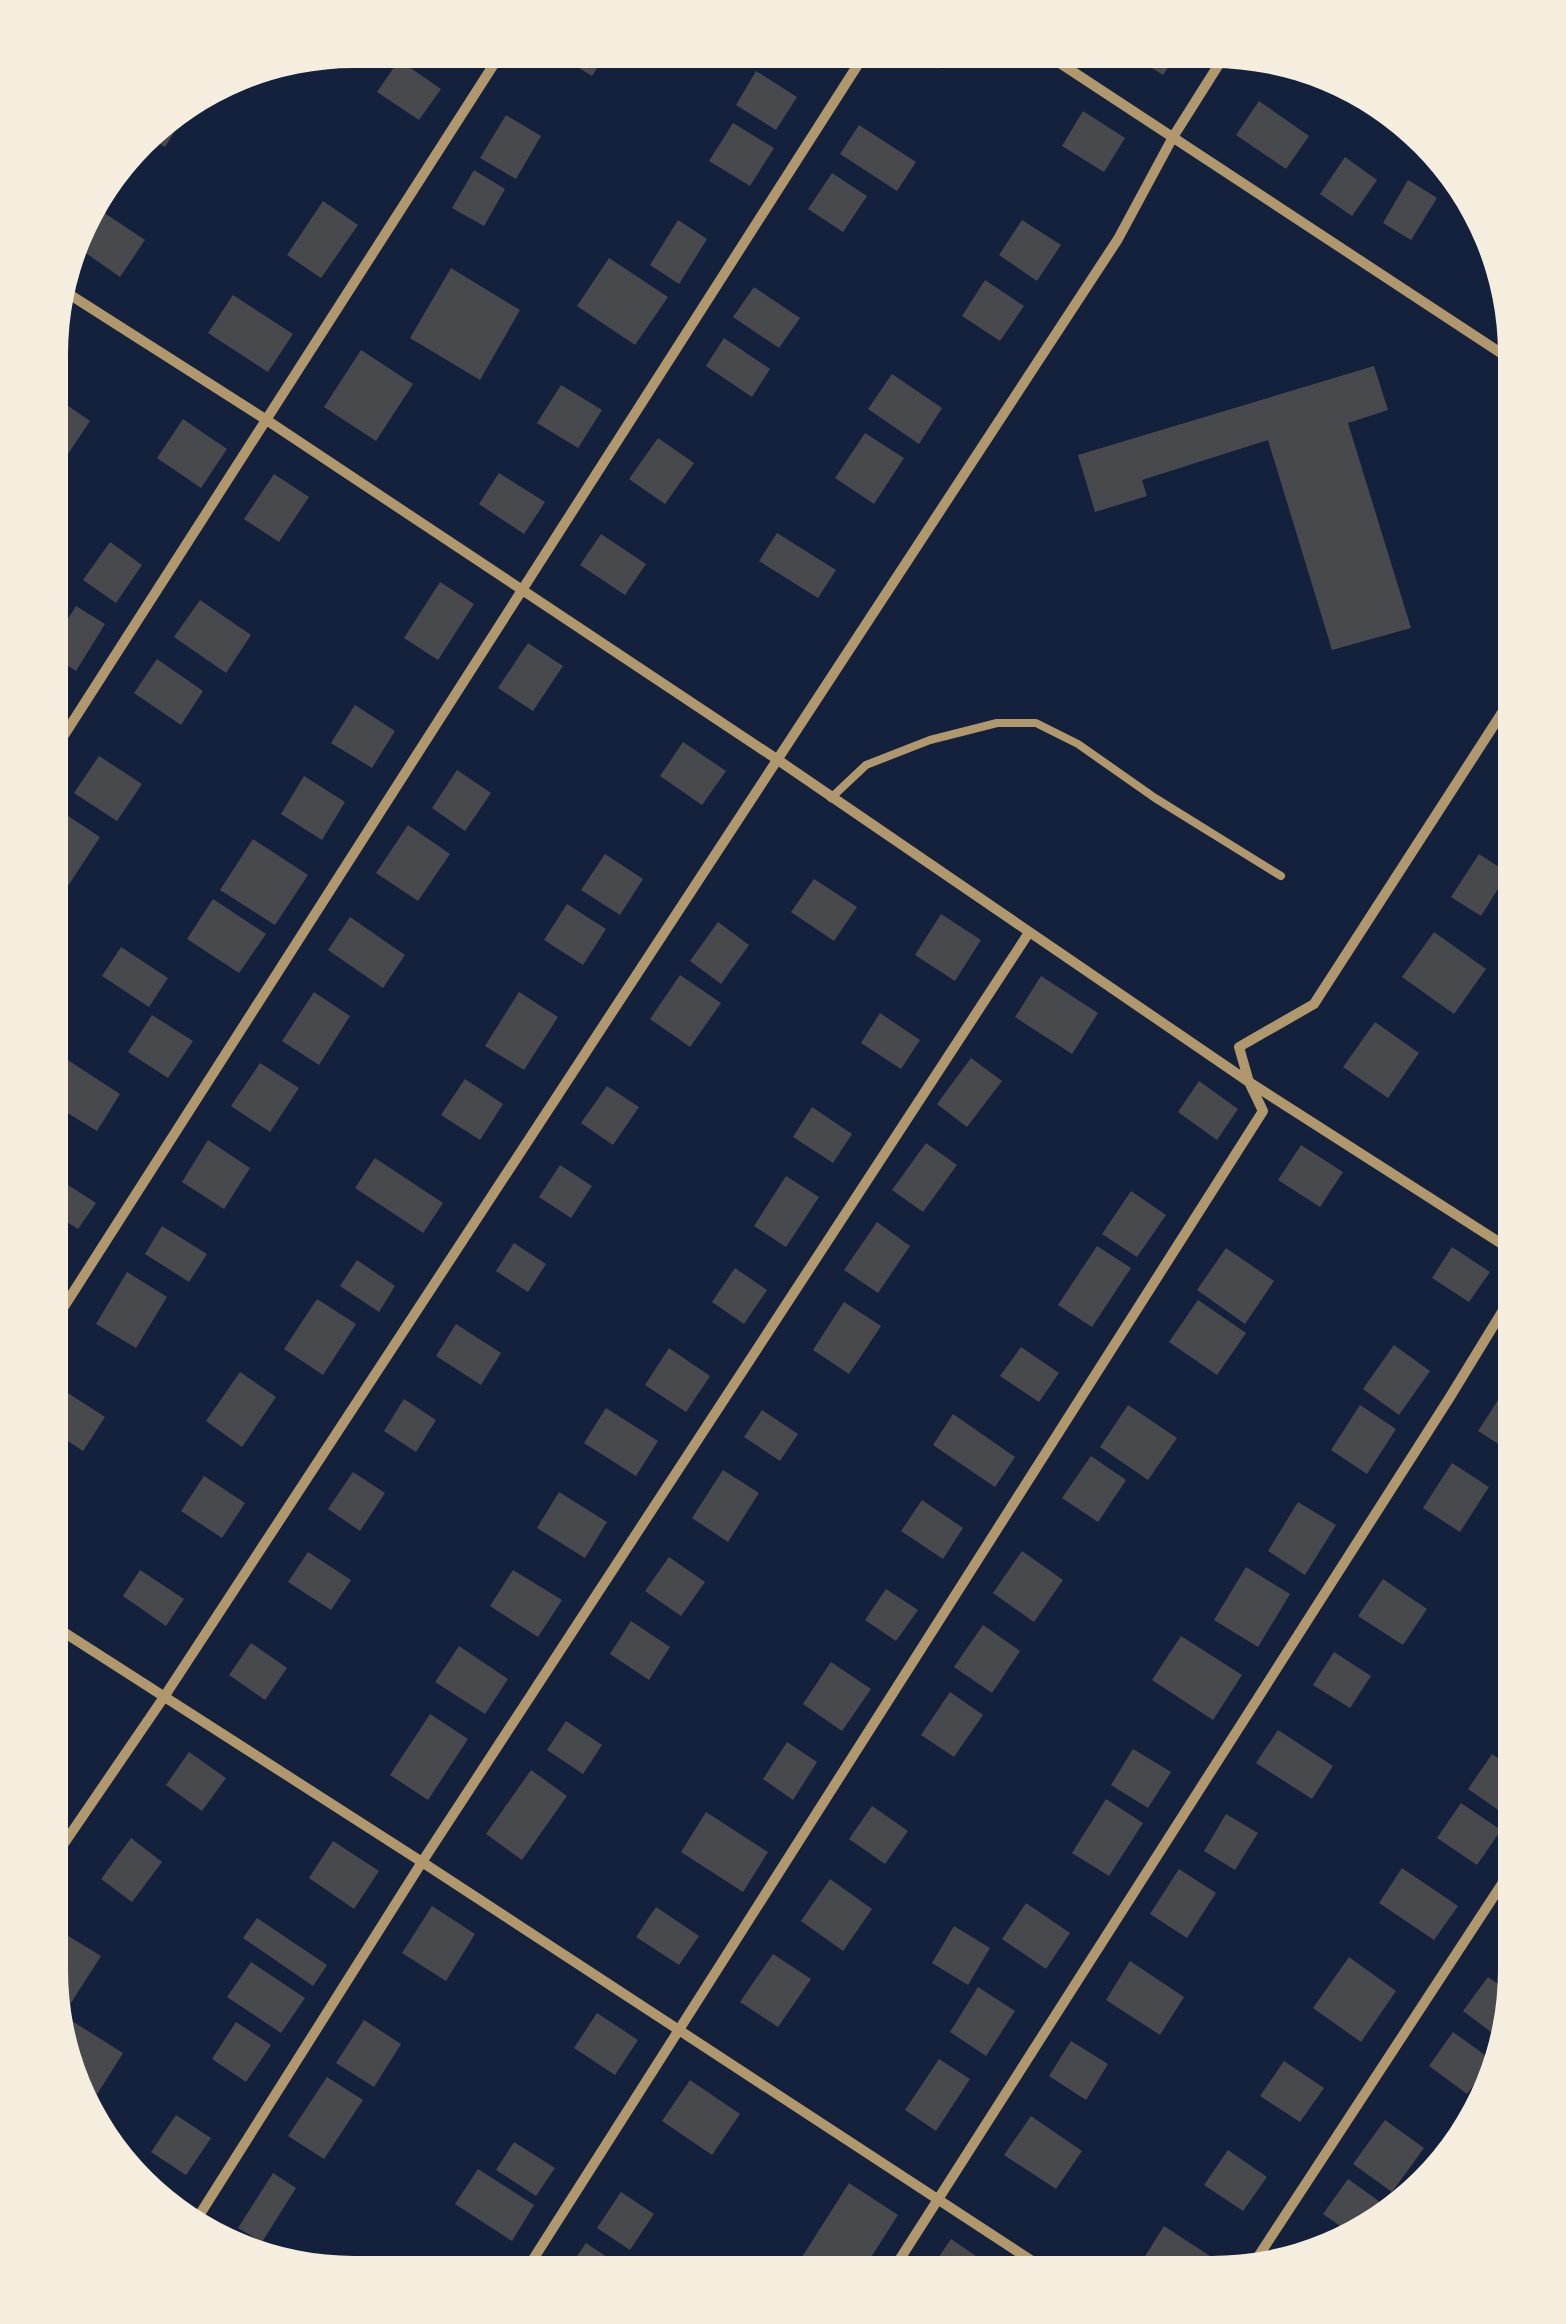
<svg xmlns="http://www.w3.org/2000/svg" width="1566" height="2324" font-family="'Nunito Sans',sans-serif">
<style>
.building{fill:#48494c}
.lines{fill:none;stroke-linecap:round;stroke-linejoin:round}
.service{stroke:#b1986c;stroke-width:8}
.minor{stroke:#b1986c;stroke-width:10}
</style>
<rect width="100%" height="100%" fill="#14213d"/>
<path class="building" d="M551,51H608L592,76Z
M913,52H950L938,69Z
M1127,52H1178L1163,75Z
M399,60L441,89L419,120L377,92Z
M756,71L797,97L776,130L736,105Z
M1259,101L1309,136L1286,169L1236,135Z
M1083,111L1125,138L1104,172L1062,146Z
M177,112L184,117L165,147L146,135L154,125Z
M506,115L541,136L516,179L480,158Z
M733,123L774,148L750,186L709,161Z
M859,125L916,162L897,191L840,154Z
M1345,157L1377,180L1352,216L1320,194Z
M474,170L505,189L484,226L452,208Z
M832,173L867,196L843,232L808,209Z
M1408,180L1437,198L1411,240L1383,223Z
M323,201L358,225L321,278L287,255Z
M100,210L145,240L120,277L76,246Z
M678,220L707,239L679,284L650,265Z
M1022,220L1061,245L1037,281L999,255Z
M609,258L668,297L635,345L577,306Z
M451,268L520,310L480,380L410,338Z
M985,280L1024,306L1000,341L962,316Z
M754,287L800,318L779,348L733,317Z
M233,295L293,334L268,372L208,333Z
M724,338L770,369L752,397L706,366Z
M361,350L413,384L376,441L324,407Z
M1374,366L1388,410L1348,423L1411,628L1332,650L1268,440L1142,480L1147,496L1095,512L1078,455Z
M892,374L942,408L919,444L868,409Z
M561,385L602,410L578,448L537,423Z
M64,403L90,421L66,457L52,448L53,420Z
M183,419L227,449L201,488L157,458Z
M865,433L904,458L874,504L835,478Z
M658,438L694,463L665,504L629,479Z
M499,473L545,502L524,534L479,504Z
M274,474L309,497L279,542L244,519Z
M777,533L836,570L818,598L759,561Z
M601,534L646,564L625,595L580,565Z
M110,542L142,565L116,603L83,580Z
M440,582L474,604L438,660L404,638Z
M200,600L251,635L226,673L174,637Z
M76,606L105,624L76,671L52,656V644Z
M528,643L563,666L533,711L498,688Z
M157,659L203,691L181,725L134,693Z
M355,705L395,731L372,768L331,743Z
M683,742L726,771L702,805L660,776Z
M99,756L142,784L117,821L74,793Z
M457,770L491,793L465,831L432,808Z
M304,776L345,802L322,840L281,814Z
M62,812L100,837L68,886L52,875V828Z
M408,825L450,854L418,901L376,873Z
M253,839L308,875L275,925L220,890Z
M605,854L643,879L620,915L581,890Z
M1479,854L1508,873L1481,916L1451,897Z
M814,879L857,907L834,941L791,912Z
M213,899L266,934L239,973L187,939Z
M567,904L606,929L583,965L544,940Z
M941,914L981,940L955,981L915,955Z
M350,917L405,955L383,988L328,950Z
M718,922L749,945L721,984L690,961Z
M1434,932L1486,969L1454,1014L1402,977Z
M121,947L168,978L149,1007L102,976Z
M680,975L721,1003L690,1047L650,1019Z
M1041,976L1098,1013L1072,1054L1015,1017Z
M314,992L350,1016L319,1065L282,1041Z
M519,992L558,1017L524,1070L485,1046Z
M880,1013L920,1040L901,1069L861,1043Z
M152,1015L193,1041L168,1078L128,1052Z
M1375,1022L1419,1053L1388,1098L1343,1067Z
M60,1055L120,1094L97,1131L51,1103V1068Z
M971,1058L1002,1081L967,1127L937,1104Z
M260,1063L299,1088L270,1132L231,1106Z
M465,1079L503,1104L480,1140L441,1115Z
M1199,1081L1238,1109L1217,1140L1178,1112Z
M607,1086L639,1107L613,1145L581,1123Z
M812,1107L852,1134L833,1163L793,1137Z
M208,1140L250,1168L224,1209L182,1182Z
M926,1143L957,1165L923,1212L892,1190Z
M1301,1145L1343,1172L1320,1207L1278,1180Z
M375,1158L443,1203L423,1233L355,1188Z
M560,1165L592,1186L571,1218L539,1197Z
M51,1174L96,1203L78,1229L51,1212Z
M786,1176L819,1197L786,1247L754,1226Z
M1131,1191L1166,1215L1137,1257L1102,1234Z
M877,1222L910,1246L878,1293L844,1270Z
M162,1226L207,1254L189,1282L145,1254Z
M514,1243L546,1264L528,1292L496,1271Z
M1097,1246L1131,1268L1092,1327L1058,1305Z
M1452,1247L1490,1272L1469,1302L1432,1278Z
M1226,1248L1274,1281L1245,1324L1197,1290Z
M357,1260L395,1286L379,1312L340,1286Z
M735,1268L767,1290L744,1324L712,1302Z
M127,1272L167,1297L136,1348L96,1324Z
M317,1299L356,1324L323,1375L284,1349Z
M1198,1300L1246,1333L1217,1375L1169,1342Z
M844,1302L881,1326L849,1374L813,1350Z
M456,1324L501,1353L481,1385L436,1356Z
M1394,1345L1430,1371L1399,1415L1363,1389Z
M1021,1347L1059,1373L1039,1402L1000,1376Z
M669,1348L710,1376L686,1412L645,1385Z
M240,1372L276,1397L242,1447L206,1421Z
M54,1384L105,1417L83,1451L51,1430V1389Z
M1502,1394L1516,1403V1455L1478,1431Z
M404,1399L436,1420L416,1452L384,1431Z
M1128,1405L1177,1438L1148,1480L1100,1447Z
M1360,1405L1396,1429L1367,1474L1331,1450Z
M606,1408L658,1441L636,1476L584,1443Z
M762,1410L798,1434L780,1461L744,1437Z
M953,1414L1015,1457L995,1487L933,1445Z
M1091,1456L1126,1480L1098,1522L1062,1498Z
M1452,1463L1489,1487L1460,1532L1423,1508Z
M723,1470L759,1493L728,1542L692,1518Z
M353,1472L385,1493L360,1531L328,1509Z
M204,1476L245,1503L222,1538L181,1511Z
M559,1492L607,1522L585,1558L537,1528Z
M922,1500L963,1528L943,1559L901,1531Z
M1298,1502L1336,1525L1305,1575L1268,1551Z
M1022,1551L1063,1580L1034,1622L993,1593Z
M308,1552L351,1580L331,1610L288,1582Z
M669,1557L705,1582L681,1616L645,1591Z
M1246,1567L1290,1594L1258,1647L1214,1620Z
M140,1570L184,1599L166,1626L123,1596Z
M513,1570L562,1600L538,1637L490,1606Z
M1383,1579L1427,1609L1403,1645L1358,1616Z
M886,1589L918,1610L896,1641L865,1620Z
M631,1621L670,1647L649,1680L610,1654Z
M983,1625L1020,1651L992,1693L954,1667Z
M1181,1636L1242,1675L1213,1720L1152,1680Z
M251,1643L287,1668L265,1700L229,1675Z
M459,1646L508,1679L485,1714L435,1682Z
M1334,1652L1371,1676L1350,1708L1313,1685Z
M831,1662L871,1689L842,1731L803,1704Z
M950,1692L983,1715L954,1757L921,1735Z
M430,1714L468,1739L428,1800L390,1775Z
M566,1721L602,1745L583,1774L547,1750Z
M1278,1730L1333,1766L1312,1799L1256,1763Z
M787,1742L817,1762L793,1800L763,1779Z
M1133,1749L1171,1772L1148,1808L1111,1785Z
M189,1752L226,1778L202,1811L166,1785Z
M1492,1754L1515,1770V1804L1507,1816L1468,1789Z
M531,1770L567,1796L522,1860L486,1834Z
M1106,1799L1143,1823L1109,1876L1072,1853Z
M1461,1803L1501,1830L1477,1865L1437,1838Z
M872,1806L908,1831L885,1864L849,1839Z
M706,1812L768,1852L743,1892L681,1852Z
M1226,1814L1258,1833L1235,1870L1204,1851Z
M131,1838L162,1862L132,1902L101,1879Z
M333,1841L379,1871L354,1909L309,1878Z
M1402,1868L1458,1906L1434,1940L1379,1903Z
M1179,1869L1216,1893L1187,1938L1150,1914Z
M830,1879L872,1909L843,1951L801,1921Z
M1026,1903L1070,1933L1046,1969L1002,1939Z
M432,1906L475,1934L446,1981L402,1953Z
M656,1907L699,1936L679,1965L636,1937Z
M257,1918L327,1965L313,1986L243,1938Z
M954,1926L990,1948L968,1985L932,1963Z
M1515,1931V1966L1498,1953Z
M65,1934L101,1956L69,2006L55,1998L50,1970V1958Z
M773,1954L811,1979L778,2027L740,2002Z
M1349,1957L1396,1991L1361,2042L1313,2008Z
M1130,1961L1184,1997L1160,2035L1106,2000Z
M251,1962L305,1998L281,2033L227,1997Z
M1488,1977L1514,1995L1499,2038L1463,2011Z
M978,1987L1015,2011L986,2056L950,2032Z
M597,2013L638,2040L615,2075L574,2048Z
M64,2016L123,2053L89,2107L73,2087L60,2021Z
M364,2020L401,2044L374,2087L336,2063Z
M236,2022L271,2045L246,2082L212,2059Z
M1453,2032L1492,2060L1467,2094L1429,2066Z
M1071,2041L1108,2064L1086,2100L1049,2076Z
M939,2059L970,2079L936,2131L905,2110Z
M1284,2061L1324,2088L1300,2122L1260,2096Z
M327,2077L363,2100L324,2159L288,2136Z
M690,2080L740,2114L712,2155L662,2121Z
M176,2115L211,2138L186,2175L151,2152Z
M1031,2116L1082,2151L1056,2189L1004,2155Z
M1385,2120L1424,2148L1392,2192L1353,2164Z
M514,2142L555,2168L536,2196L496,2170Z
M1228,2150L1267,2177L1243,2211L1204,2185Z
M478,2169L534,2205L512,2241L455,2204Z
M273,2173L296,2188L262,2242L238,2228Z
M142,2177L172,2196L165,2206Z
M1348,2179L1387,2207L1377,2221L1353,2235L1323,2214Z
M849,2183L898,2215L861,2273H827L802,2257Z
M621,2192L654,2214L630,2250L597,2228Z
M1164,2226L1216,2260L1207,2274H1168L1144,2258Z
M951,2239L995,2269L992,2273H928Z
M586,2243L619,2265L614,2272H566Z"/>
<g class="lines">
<path class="service" d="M831,798L866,765L930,740L997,723H1036L1078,744L1155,798L1281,876"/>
<path class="minor" d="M1043,52L1516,363
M61,289L265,419L778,760L1249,1082L1516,1253
M52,754L503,50
M51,1327L866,52
M51,1624L422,1862L1052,2274
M50,1864L164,1697L1118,239L1173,137L1226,53
M195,2222L422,1862L1028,934
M1252,2266L1515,1864
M525,2272L1263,1111L1249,1082L1239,1047L1314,1004L1516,691
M891,2273L1450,1397L1516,1289"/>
</g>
<path d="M0 0H1566V2324H0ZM354 68H1212A286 286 0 0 1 1498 354V1970A286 286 0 0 1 1212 2256H354A286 286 0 0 1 68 1970V354A286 286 0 0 1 354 68Z" fill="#f5edde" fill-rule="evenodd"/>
</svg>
